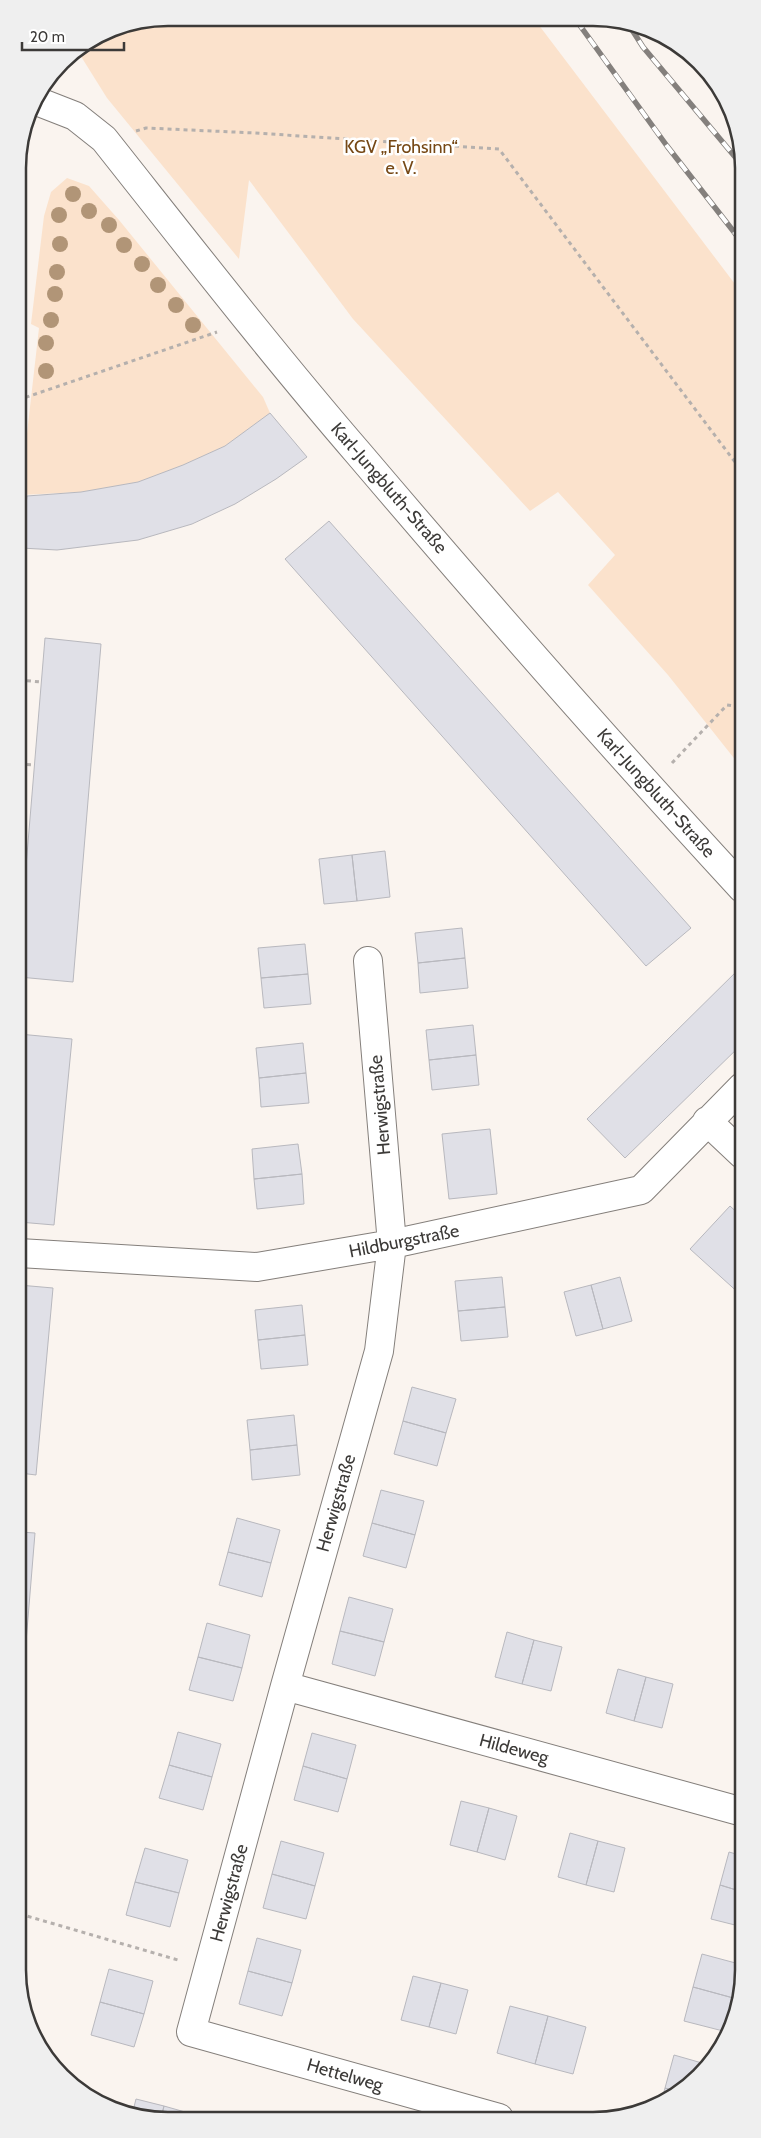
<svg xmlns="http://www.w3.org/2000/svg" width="761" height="2138" font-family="Cabin,sans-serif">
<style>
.green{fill:#fbe2cc}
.building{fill:#e0e0e7;stroke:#b8b8be}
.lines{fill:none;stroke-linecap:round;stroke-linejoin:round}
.street-casing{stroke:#847f7b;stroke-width:30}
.secondary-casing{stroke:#847f7b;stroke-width:30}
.path{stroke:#b5b0ad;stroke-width:3;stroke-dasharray:4 4;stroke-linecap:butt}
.street{stroke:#fff;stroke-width:28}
.secondary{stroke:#fff;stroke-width:28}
.rail-casing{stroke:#84807d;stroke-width:5.5}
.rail{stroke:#fff;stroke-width:4;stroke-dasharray:11;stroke-linecap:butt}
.tree{fill:#b19577}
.labels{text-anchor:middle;stroke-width:5;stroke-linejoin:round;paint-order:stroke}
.park-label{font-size:18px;fill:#764815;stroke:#fff}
.street-label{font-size:18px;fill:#3c3a38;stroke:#fff}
.rim{fill:none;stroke:#3c3a38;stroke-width:2.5}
</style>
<rect width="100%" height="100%" fill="#faf4ef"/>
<path class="green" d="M168,18L535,20L741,292V767L668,675L588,585L615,555L558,492L530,511L353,319L249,180L239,259L107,98L77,50L111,29Z
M67,178L89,186L119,220L263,397L270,413L225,446L183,465L138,482L81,492L20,495L39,328L31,324L44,216L51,192Z"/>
<path class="building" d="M270,413L307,457L276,479L235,504L192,524L138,540L57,550L21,548L27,496L81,492L138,482L183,465L225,446Z
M329,521L691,928L646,966L285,559Z
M45,638L101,644L73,982L19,977L20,939Z
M385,851L390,897L357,901L352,855Z
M352,855L357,901L324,904L319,859Z
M462,928L465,958L418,963L415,933Z
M305,944L308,974L261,978L258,948Z
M465,958L468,988L420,993L418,963Z
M742,966V1044L625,1158L587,1119Z
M308,974L311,1004L264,1008L261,978Z
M473,1025L476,1055L429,1060L426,1030Z
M19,1034L72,1039L54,1225L19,1222Z
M303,1043L306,1073L259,1078L256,1048Z
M476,1055L479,1085L432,1090L429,1060Z
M306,1073L309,1103L261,1107L259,1078Z
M490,1129L497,1194L449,1199L442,1134Z
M298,1144L302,1174L254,1179L252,1149Z
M302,1174L304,1204L257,1209L254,1179Z
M730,1206L742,1217V1296L690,1249Z
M502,1277L505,1307L458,1311L455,1281Z
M620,1277L632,1321L603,1329L591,1285Z
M19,1285L53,1288L36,1475L20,1473Z
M591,1285L603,1329L576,1336L564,1292Z
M302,1305L305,1335L258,1340L255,1310Z
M505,1307L508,1337L461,1341L458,1311Z
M305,1335L308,1365L261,1369L258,1340Z
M412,1387L456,1399L446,1433L403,1421Z
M294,1415L297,1445L250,1450L247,1420Z
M403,1421L446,1433L437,1466L394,1454Z
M297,1445L300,1475L252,1480L250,1450Z
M381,1490L424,1501L415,1535L372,1523Z
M237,1518L280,1530L271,1563L228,1552Z
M372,1523L415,1535L406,1568L363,1556Z
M20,1532L35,1533L20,1715Z
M228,1552L271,1563L262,1597L219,1585Z
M349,1597L393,1609L384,1642L340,1631Z
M207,1623L250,1635L242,1668L198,1657Z
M340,1631L384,1642L375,1676L332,1664Z
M507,1632L534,1640L522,1684L495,1677Z
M534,1640L562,1647L551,1691L522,1684Z
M198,1657L242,1668L233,1701L189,1690Z
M618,1669L646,1677L634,1721L606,1713Z
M646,1677L673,1684L662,1728L634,1721Z
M178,1732L221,1744L212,1777L169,1765Z
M312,1733L356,1745L347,1779L303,1766Z
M169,1765L212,1777L203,1810L159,1798Z
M303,1766L347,1779L338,1812L294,1800Z
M461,1801L489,1808L477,1852L450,1845Z
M489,1808L517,1816L505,1860L477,1852Z
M570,1833L598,1841L586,1885L558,1877Z
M281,1841L324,1853L315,1886L272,1874Z
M598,1841L625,1848L614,1892L586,1885Z
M145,1848L188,1860L179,1893L135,1882Z
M729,1852L743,1856V1892L720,1885Z
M272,1874L315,1886L306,1919L263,1908Z
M135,1882L179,1893L170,1927L126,1915Z
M720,1885L743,1892V1927L711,1919Z
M257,1938L301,1950L292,1983L248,1971Z
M702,1954L743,1965V1974L737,1999L693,1987Z
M109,1969L153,1981L144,2014L100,2002Z
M248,1971L292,1983L282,2016L239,2004Z
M413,1976L441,1983L429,2027L401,2020Z
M441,1983L468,1990L456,2034L429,2027Z
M693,1987L737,1999L727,2032L684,2021Z
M100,2002L144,2014L134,2047L91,2035Z
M510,2006L548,2016L535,2064L497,2053Z
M548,2016L586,2027L573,2074L535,2064Z
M674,2055L709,2065L678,2092L665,2088Z
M665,2088L678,2092L669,2100L661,2103Z
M136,2099L164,2106L161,2118H139L132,2115Z
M164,2106L192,2114L191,2118H161Z"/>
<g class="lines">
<g class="street-casing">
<path id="street" d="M368,961L392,1244L379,1351L285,1686L191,2032L499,2118
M707,1121L742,1154
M19,1253L257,1267L392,1244L641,1190L742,1087
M285,1686L743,1812"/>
</g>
<g class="secondary-casing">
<path id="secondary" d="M34,100L75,116L104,139C188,245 271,352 359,454C484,601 611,746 742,888"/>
</g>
<path class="path" d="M136,131L146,128L255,133L499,149L741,470
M18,400L217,332
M19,680L41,682
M672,763L727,705L741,707
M19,764L34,765
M19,853L26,854
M19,939H20
M20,1914L178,1960"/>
<use href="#street" class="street"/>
<use href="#secondary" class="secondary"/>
<g class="rail-casing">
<path id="rail" d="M576,20L667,146L741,241
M627,22L643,47L741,164"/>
</g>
<use href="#rail" class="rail"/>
</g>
<g class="tree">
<circle cx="73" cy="194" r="8"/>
<circle cx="89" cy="211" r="8"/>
<circle cx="59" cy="215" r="8"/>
<circle cx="109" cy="225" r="8"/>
<circle cx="60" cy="244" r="8"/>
<circle cx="124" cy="245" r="8"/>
<circle cx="142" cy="264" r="8"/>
<circle cx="57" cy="272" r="8"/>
<circle cx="158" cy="285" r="8"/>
<circle cx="55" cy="294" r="8"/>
<circle cx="176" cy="305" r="8"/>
<circle cx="51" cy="320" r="8"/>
<circle cx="193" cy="325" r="8"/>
<circle cx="46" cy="343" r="8"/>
<circle cx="46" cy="371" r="8"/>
</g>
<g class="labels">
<g class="park-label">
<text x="401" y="153">KGV „Frohsinn“<tspan x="401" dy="21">e. V.</tspan></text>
</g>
<g class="street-label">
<text transform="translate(389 488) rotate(49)" y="6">Karl-Jungbluth-Straße</text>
<text transform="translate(656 793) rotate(48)" y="6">Karl-Jungbluth-Straße</text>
<text transform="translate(380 1105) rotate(-95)" y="6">Herwigstraße</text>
<text transform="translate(404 1241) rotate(-11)" y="6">Hildburgstraße</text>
<text transform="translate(336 1503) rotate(-74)" y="6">Herwigstraße</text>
<text transform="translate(514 1749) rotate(15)" y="6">Hildeweg</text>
<text transform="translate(229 1893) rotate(-75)" y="6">Herwigstraße</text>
<text transform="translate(345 2075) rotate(16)" y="6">Hettelweg</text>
</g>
</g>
<path d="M0 0H761V2138H0ZM168 26H593A142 142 0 0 1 735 168V1970A142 142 0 0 1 593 2112H168A142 142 0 0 1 26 1970V168A142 142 0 0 1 168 26Z" fill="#efefef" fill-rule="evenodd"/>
<path class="rim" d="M168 26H593A142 142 0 0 1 735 168V1970A142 142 0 0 1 593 2112H168A142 142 0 0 1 26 1970V168A142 142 0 0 1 168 26Z"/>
<path d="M22 42v8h102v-8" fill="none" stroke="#3c3a38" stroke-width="2.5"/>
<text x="30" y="42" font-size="15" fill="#3c3a38" stroke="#ffffff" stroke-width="4" paint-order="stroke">20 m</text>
</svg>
